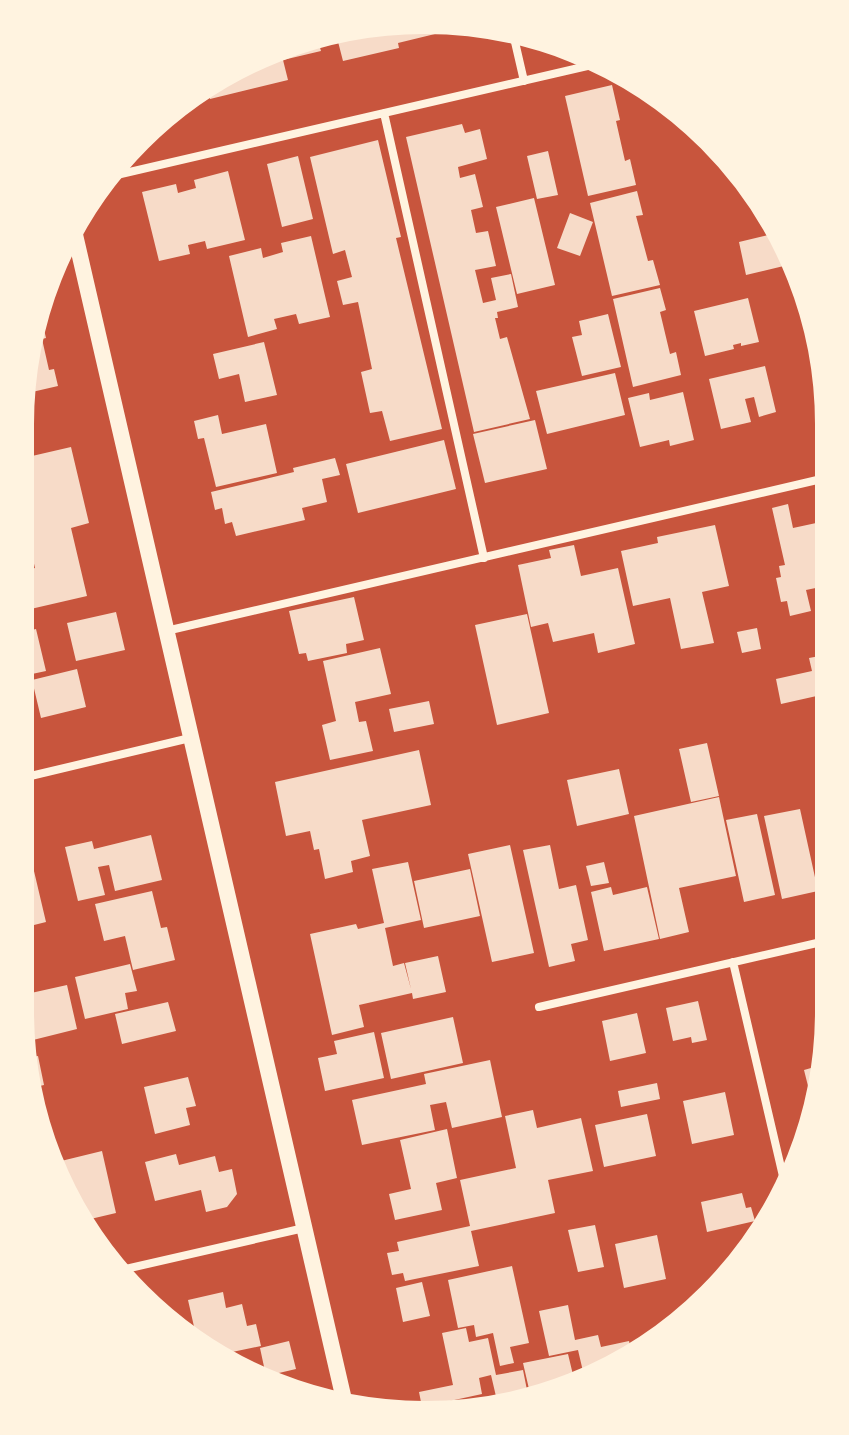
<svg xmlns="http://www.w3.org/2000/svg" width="849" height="1435" font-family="Poppins,sans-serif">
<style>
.building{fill:#f7dbc8}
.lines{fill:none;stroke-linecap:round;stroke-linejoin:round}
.minor{stroke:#fff3e0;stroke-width:8}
.secondary{stroke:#fff3e0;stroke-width:16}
.rim{fill:none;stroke:#fff3e0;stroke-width:4}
</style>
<rect width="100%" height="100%" fill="#c8553d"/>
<path class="building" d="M346,26H433L435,34L398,43L399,48L343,61L335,30Z
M317,37L321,51L283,60L288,80L210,99L206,83Z
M612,85L620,120L616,121L625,161L630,159L636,185L588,196L565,96Z
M462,124L465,133L480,129L487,159L458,167L460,178L475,174L483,207L471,210L476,233L488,231L496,266L475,270L483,303L496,300L491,278L511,274L518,307L497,312L498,318H495L500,339L507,337L530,419L474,432L406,137Z
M378,140L401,237L396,238L442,429L390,441L382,411L370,413L361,372L372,369L358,302L343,305L337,281L352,277L345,250L333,254L310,157Z
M548,151L558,195L537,199L527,156Z
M298,156L313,219L282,227L267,164Z
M228,171L245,240L207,249L205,241L188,245L190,254L159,261L142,192L176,184L178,193L196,188L194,180Z
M637,191L643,215L636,216L648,261L653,260L660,285L612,296L590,203Z
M534,198L555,285L517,294L496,207Z
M570,213L593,222L580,256L557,248Z
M781,232L792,264L746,275L739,242Z
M311,236L330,317L299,324L296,314L274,319L277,329L248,337L229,256L261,248L263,258L283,252L281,243Z
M660,288L666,310L660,312L670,354L676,352L681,375L633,387L613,299Z
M748,298L759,342L741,346V343L733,345L734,349L705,356L694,311Z
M38,304L46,338L42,339L49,370L54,369L58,386L19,395Z
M608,314L621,367L582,376L572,337L582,335L579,321Z
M264,342L277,395L245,402L239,374L219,379L213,354Z
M765,366L776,412L759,417L754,397L745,399L751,422L721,429L709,379Z
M615,373L625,415L547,434L536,391Z
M683,392L694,440L670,446L669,440L640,447L628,398L649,393L650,400Z
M218,415L222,434L266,424L277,473L216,487L204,438L198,439L194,421Z
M535,420L547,469L485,483L473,434Z
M444,440L456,489L358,513L346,464Z
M71,447L89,523L71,528L87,596L22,611L19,595V572L35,568L28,538L34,537L19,475V459Z
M335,458L340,475L322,479L327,502L302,508L305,520L236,536L232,522L225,524L222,508L215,510L211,492L294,472L293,468Z
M788,504L793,528L830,520V585L806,590L811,611L790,616L787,601L781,602L776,578L781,577L779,566L785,565L772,508Z
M715,525L729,586L702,592L714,643L681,649L670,598L633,606L621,551L658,543L657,537Z
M574,545L581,576L618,568L635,644L598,653L594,633L553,642L548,623L531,627L518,565L551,558L549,550Z
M354,597L364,640L346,644L347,653L308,661L306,653L299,654L289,611Z
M116,612L125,650L76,661L67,623Z
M527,614L549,713L497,725L475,625Z
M757,628L761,649L742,653L737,632Z
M36,629L46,671L18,677L19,633Z
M380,648L391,694L355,702L359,722L366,721L373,751L330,760L322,725L336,721L323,661Z
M825,655L830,677V693L781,704L776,679L812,671L809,658Z
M77,669L86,707L41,718L32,680Z
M429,701L434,724L394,732L389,709Z
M707,743L719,796L691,802L679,749Z
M419,750L431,805L362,820L370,856L351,861L353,872L325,879L319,849L314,850L310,831L286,836L275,782Z
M619,769L629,814L577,826L567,780Z
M719,797L736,876L679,888L689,932L660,939L634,816Z
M800,809L818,891L782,899L764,816Z
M757,814L775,895L744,902L726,820Z
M21,816L46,922L18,929V817Z
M151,835L162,880L115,891L109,865L98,867L105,895L78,901L65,847L92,841L94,849Z
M510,845L534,953L492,962L468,854Z
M550,845L559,889L576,885L588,940L571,944L575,961L549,967L523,850Z
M408,862L421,920L385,928L393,966L404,963L411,989L405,963L438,956L446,992L413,999L412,993L359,1005L364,1027L332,1035L310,934L356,924L358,929L384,923L372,869Z
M604,862L609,883L591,886L586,866Z
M470,869L480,916L424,928L414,881Z
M611,887L613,895L647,887L659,939L604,951L591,892Z
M152,891L161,928L167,927L175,960L133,970L125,936L104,941L95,904Z
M130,964L137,991L125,993L128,1009L85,1019L75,977Z
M67,985L77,1029L33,1040L22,995Z
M698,1001L707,1040L692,1043L691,1037L673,1041L666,1008Z
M168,1002L176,1031L122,1044L115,1014Z
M637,1013L646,1053L610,1061L602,1021Z
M453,1017L463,1063L391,1079L381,1033Z
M374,1032L384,1078L325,1091L318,1058L337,1054L334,1041Z
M38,1056L44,1085L31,1088L26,1058Z
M490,1060L502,1117L452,1128L446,1102L430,1105L435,1130L362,1145L352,1100L426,1084L424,1074Z
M825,1064L820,1087L809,1090L804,1070Z
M188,1077L196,1106L186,1108L190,1125L155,1134L144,1087Z
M657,1083L660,1099L621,1107L618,1091Z
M725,1092L734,1135L692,1144L683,1101Z
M533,1110L537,1128L581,1118L593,1171L548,1180L555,1213L471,1231L479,1266L405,1281L403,1273L392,1275L387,1253L399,1251L397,1242L470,1226L460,1180L516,1168L505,1116Z
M647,1114L656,1156L604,1167L595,1125Z
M447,1129L457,1178L436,1183L442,1210L395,1220L389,1194L411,1189L400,1140Z
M102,1151L116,1213L82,1221L63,1184L57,1162Z
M176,1154L179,1165L215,1156L219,1172L232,1169L237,1194L227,1207L206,1212L201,1190L155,1201L145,1162Z
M742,1193L746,1208L751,1207L755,1221L707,1232L701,1202Z
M595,1225L604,1267L578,1272L568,1230Z
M657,1235L666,1279L624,1288L615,1244Z
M512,1266L529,1343L510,1347L514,1363L500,1366L493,1333L476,1337L474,1325L458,1328L448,1280Z
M422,1282L430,1316L403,1322L396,1288Z
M223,1292L226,1308L242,1304L247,1326L256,1324L261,1346L213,1356L198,1348L183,1334L195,1331L188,1300Z
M568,1305L575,1340L598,1335L601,1347L629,1341L632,1354L585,1380L578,1350L549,1356L539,1311Z
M466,1328L469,1342L488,1338L496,1375L523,1370L529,1400L498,1405L491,1375L479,1378L482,1394L422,1407L419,1392L453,1385L442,1333Z
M289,1341L296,1369L266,1376L260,1348Z
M568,1354L574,1379L529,1389L523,1363Z"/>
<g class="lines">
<path class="minor" d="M512,29L524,81
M384,113L484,558
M108,177L596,64
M59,255L78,250
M166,631L830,477
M18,779L190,738
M733,962L786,1189
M539,1007L830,940
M117,1271L304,1228"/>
<path class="secondary" d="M73,226L345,1404"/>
</g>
<path d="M0 0H849V1435H0ZM424 32H425A392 392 0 0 1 817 424V1011A392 392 0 0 1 425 1403H424A392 392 0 0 1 32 1011V424A392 392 0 0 1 424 32Z" fill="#fff3e0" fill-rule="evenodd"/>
<path class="rim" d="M424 32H425A392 392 0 0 1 817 424V1011A392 392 0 0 1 425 1403H424A392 392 0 0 1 32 1011V424A392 392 0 0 1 424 32Z"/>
</svg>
